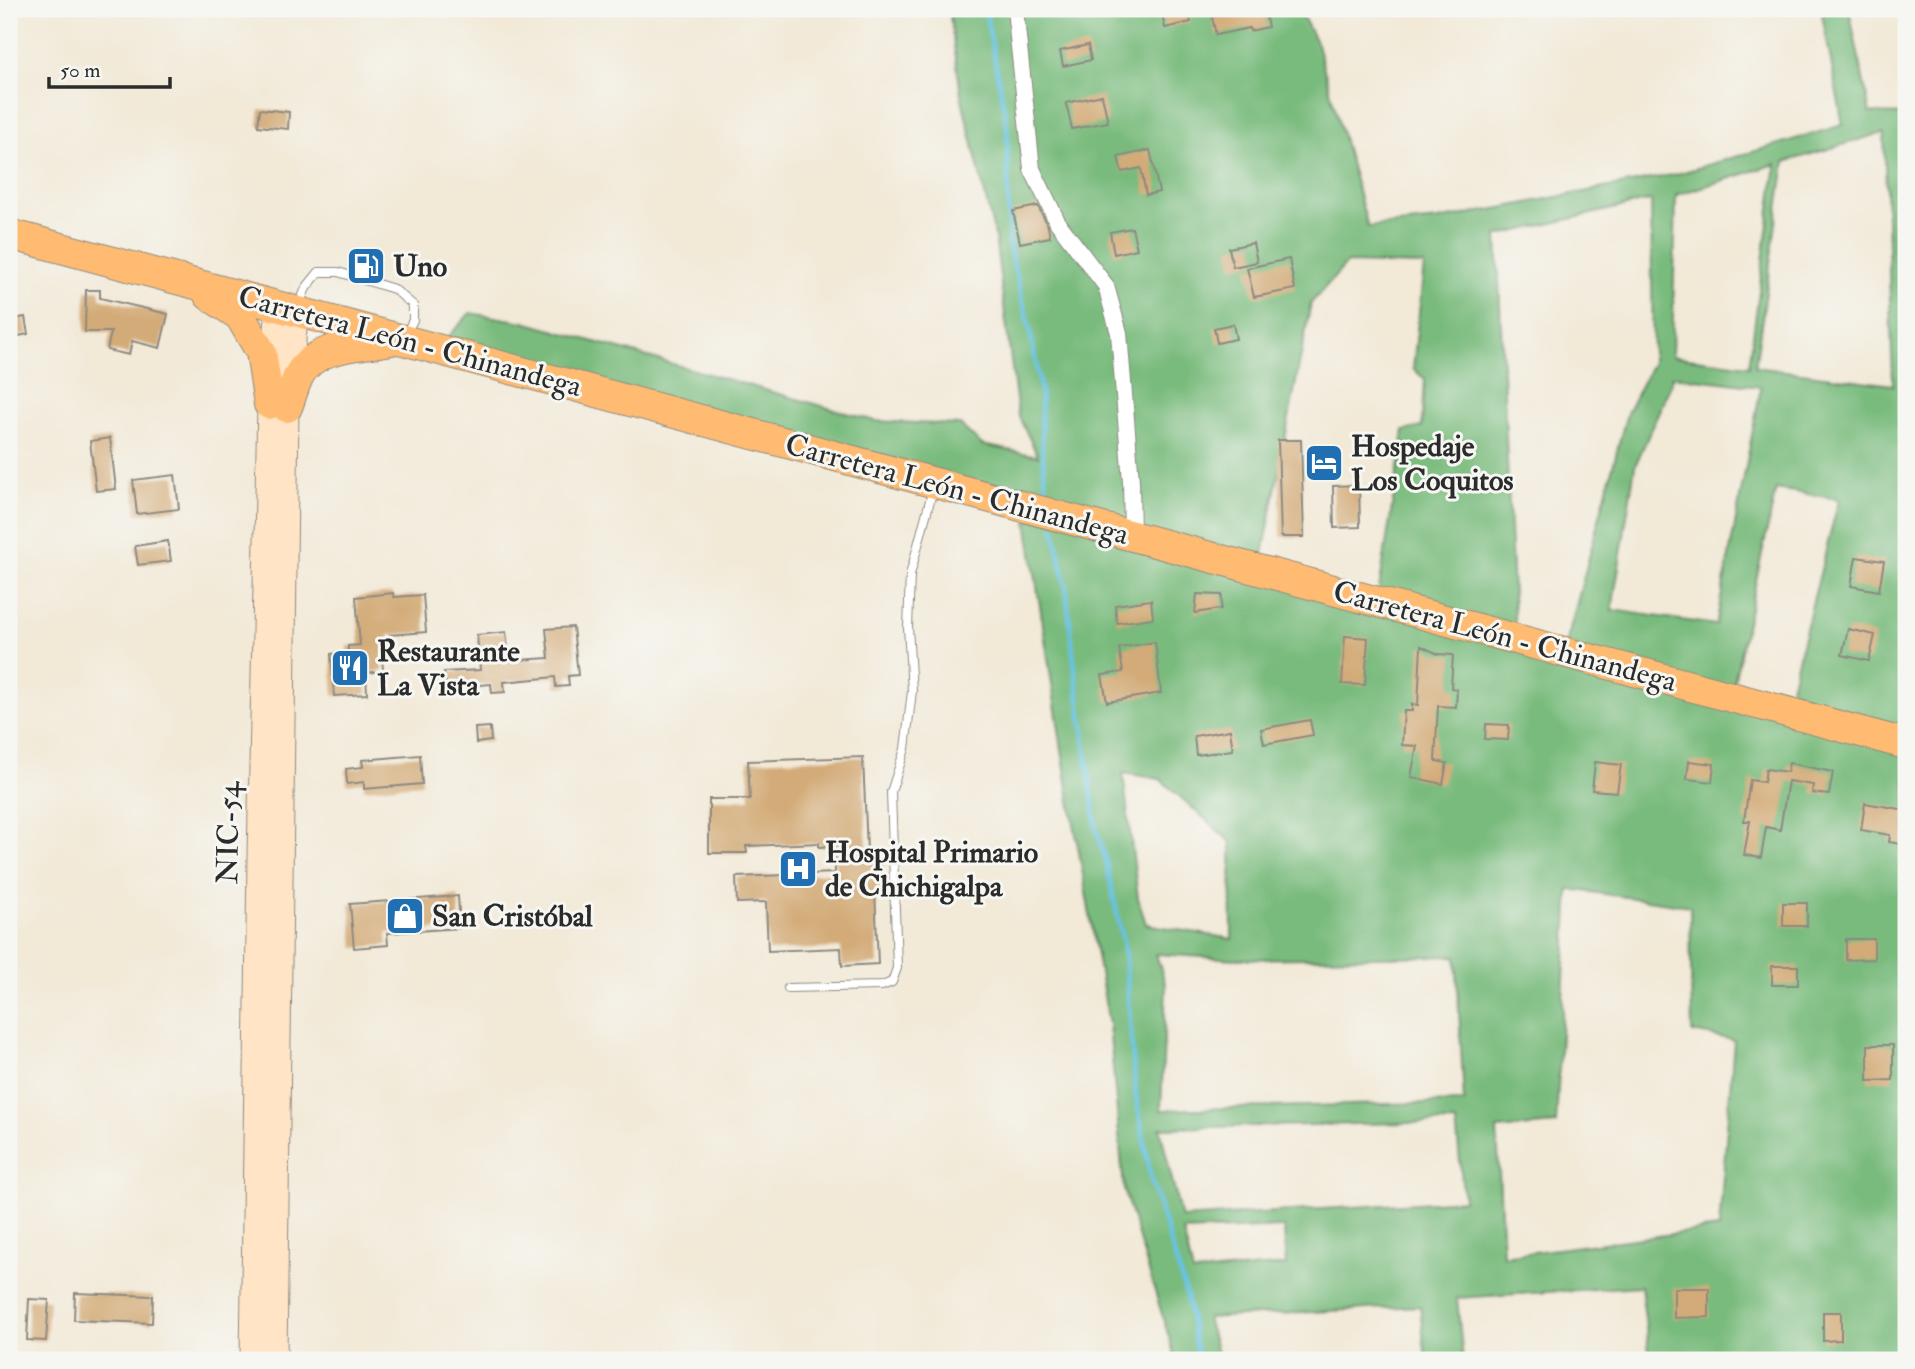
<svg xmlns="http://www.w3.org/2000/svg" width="1915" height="1369" font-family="'IM FELL Double Pica',serif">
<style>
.forest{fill:#79bb7d;stroke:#527354;stroke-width:2;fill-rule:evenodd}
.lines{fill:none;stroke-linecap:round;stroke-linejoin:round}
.stream{stroke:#66c3e4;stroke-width:4.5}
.building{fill:#d3ab78}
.lane-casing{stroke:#8e8a81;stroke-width:10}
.street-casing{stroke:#8e8a81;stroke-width:18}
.secondary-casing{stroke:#8e8a81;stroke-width:25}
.highway-casing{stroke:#8e8a81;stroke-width:32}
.lane{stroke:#fff;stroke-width:8}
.street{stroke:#fff;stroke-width:16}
.secondary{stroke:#ffe4c6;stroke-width:23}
.highway{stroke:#ffbb71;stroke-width:30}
.labels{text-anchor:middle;stroke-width:6;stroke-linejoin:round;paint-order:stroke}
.poi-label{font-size:30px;font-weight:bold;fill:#2b2b2b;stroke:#f6f6f2;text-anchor:start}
.street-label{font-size:30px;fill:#2b2b2b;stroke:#f6f6f2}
</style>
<rect width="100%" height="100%" fill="#f6f6f2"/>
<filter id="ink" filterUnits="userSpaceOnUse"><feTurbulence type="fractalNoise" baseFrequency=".0143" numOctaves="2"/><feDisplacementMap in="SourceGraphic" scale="14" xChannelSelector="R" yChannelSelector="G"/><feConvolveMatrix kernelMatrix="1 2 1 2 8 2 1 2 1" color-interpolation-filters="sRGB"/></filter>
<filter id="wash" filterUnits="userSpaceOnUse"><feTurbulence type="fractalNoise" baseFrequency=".00686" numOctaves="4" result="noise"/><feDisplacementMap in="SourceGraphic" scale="28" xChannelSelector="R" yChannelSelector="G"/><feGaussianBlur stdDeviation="1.57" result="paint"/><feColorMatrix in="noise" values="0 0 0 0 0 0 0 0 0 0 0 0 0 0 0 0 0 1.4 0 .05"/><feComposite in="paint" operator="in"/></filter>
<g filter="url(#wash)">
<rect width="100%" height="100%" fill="#f2e9d7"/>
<path class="forest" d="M949,9H1299L1317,44L1368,227L1438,220L1677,174L1843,125L1821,9H1849L1870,113L1906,114V1360H1650L1641,1286L1457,1298L1463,1360H1426L1420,1306L1207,1318L1219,1360H1176L1124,1190L1109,1024L1069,795L1025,508L438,348L470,313L524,322L875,421L960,425L982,445L1038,456L1018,415L995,237L961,95ZM1884,134L1893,385L1755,367L1785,162L1875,135ZM1776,164L1749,366L1672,356L1676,195ZM1651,200L1653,362L1627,413L1564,652L1515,638L1497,236ZM1347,263L1424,265L1413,369L1425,379L1422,427L1404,431L1377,602L1260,570L1311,303ZM1672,376L1761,387L1716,625L1612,610L1635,466L1671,384ZM1776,489L1839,499L1785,711L1731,696ZM1123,773L1160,779L1231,842L1232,939L1146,924L1138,898ZM1569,889L1690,906L1692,1032L1734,1040L1719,1228L1503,1256L1497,1129L1556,1124ZM1156,954L1236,959L1456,956L1464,1102L1161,1110L1166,986ZM1456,1122L1464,1200L1181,1218L1160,1128ZM1284,1227L1286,1265L1193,1273L1183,1231Z"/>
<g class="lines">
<path class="stream" d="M985,9L1007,124L1009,246L1030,330L1041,392L1042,445L1047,502
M1054,528L1066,586L1074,662L1097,833L1105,857L1124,946L1136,1096L1151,1179L1187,1297L1198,1360"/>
</g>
<g id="blocks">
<path class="building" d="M1161,9H1188L1191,22L1165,28Z
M1248,9H1264L1268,27L1250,31L1249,28L1216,35L1212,17Z
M1088,45L1091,60L1063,66L1060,51Z
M1102,95L1108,122L1072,129L1066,103Z
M260,109L289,112L288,129L258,126Z
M1150,150L1159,192L1146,195L1141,168L1122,172L1118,157Z
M1038,206L1048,226L1050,237L1020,243L1013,211Z
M1132,228L1137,249L1114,254L1110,232Z
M1253,243L1257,262L1233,267L1229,248Z
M361,257L376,262L371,275L356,271Z
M1289,259L1295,289L1254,297L1247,268Z
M86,290H100V298L168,314L160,348L132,341L129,355L107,350L111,332H85Z
M25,317L28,334L10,338L9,320Z
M1233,324L1236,339L1217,343L1214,328Z
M110,438L116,489L96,491L90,441Z
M1278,440H1301L1304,537H1281Z
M175,475L179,509L137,514L133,480Z
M1359,485L1360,527L1334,528L1333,486Z
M168,541L171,561L138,565L135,546Z
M1856,557L1884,561L1879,591L1851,586Z
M393,593L394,597L423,595L426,632L389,635L391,654L382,655L383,671L366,673L367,694L334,696L331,654L348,653V646L360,645L356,597Z
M1197,594L1222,595L1221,609L1195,613Z
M1151,600L1153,618L1117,623L1115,605Z
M573,627L578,675L568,676L569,686L556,687L555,677L504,682L505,692L492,693L491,684L446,688L444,672L480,670L477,635L506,632L509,661L518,660L549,658L546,629Z
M1848,629L1875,635L1869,661L1842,655Z
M1345,636L1368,638L1365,685L1342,684Z
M1155,642L1161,693L1107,702L1102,675L1123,672L1119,648Z
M1421,646L1438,654L1453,655L1451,688L1457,689L1456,707L1438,706L1435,761L1447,763L1443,784L1411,777L1417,746L1402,745L1404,711H1412V704L1418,705Z
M1310,720L1313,735L1264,744L1261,729Z
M1486,724L1509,725L1508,740L1485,739Z
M490,727L491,741L476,743L475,728Z
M1230,730L1233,750L1196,755L1194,736Z
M420,755L422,784L364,789V782L347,784L346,769L363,767L362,760Z
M863,757L867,851H880L881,890H875L878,964L842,966L841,948L768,951L766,902L737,903L736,877L835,873L834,846L819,847V843L746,846L747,853H709V799H750L748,761Z
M1689,761L1714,764L1712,782L1687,779Z
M1595,762L1621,765L1617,792L1592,790Z
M1789,763L1833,772L1829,795L1812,793L1813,785L1788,781L1780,830L1766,827L1761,858L1744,855L1750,821H1744L1750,780L1764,782L1766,769L1787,772Z
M1865,803L1906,810V845L1889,842L1890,835L1861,830Z
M458,896L460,928L387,933L388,945L354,948L350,904Z
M1783,903H1807V926H1783Z
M1846,939H1874V959L1846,960Z
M1772,966H1798V985H1772Z
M1868,1045H1893V1080L1868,1081Z
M1674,1288H1709V1317L1674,1318Z
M75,1293L153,1296L152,1323L74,1320Z
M29,1299L49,1300L46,1341L27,1340Z
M1823,1312H1841V1340L1823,1341Z"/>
</g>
</g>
<g filter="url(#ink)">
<use href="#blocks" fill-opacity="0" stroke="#8e8a81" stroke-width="2"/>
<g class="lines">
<g class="lane-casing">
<path id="lane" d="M299,305L306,288L319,272H338L394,289L413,305V320L406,334
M788,988L882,986L892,982L897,968L891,792L905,749L912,691L908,628L910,575L933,489"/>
</g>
<g class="street-casing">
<path id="street" d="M1015,9L1032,169L1058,223L1106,286L1119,333L1131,481L1132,536"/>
</g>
<g class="secondary-casing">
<path id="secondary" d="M252,1360L259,857L269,404L278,307
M275,1360L287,407L297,311"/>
</g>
<g class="highway-casing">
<path id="highway" d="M9,234L1906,744
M209,295L240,316L261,352L269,404
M287,407C291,397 294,385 299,375C316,344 361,346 391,340"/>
</g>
<use href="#lane" class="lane"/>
<use href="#street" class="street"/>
<use href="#secondary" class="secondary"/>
<use href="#highway" class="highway"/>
</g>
</g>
<defs>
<g id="fuel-square" transform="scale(2.0125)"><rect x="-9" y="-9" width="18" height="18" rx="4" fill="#1f6fb2" stroke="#f6f6f2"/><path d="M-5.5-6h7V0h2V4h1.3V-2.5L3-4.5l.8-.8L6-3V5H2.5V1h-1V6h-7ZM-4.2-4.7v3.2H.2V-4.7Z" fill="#fff"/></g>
<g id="hotel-square" transform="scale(2.0125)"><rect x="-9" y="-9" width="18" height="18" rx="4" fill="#1f6fb2" stroke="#f6f6f2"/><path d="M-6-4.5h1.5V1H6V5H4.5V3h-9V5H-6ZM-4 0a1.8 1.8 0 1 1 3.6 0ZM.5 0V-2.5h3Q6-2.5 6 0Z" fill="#fff"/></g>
<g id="restaurant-square" transform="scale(2.0125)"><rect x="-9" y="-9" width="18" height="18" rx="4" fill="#1f6fb2" stroke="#f6f6f2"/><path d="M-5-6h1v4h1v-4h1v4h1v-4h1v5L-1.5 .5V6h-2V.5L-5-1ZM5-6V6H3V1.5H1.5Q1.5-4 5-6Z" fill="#fff"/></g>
<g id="hospital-square" transform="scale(2.0125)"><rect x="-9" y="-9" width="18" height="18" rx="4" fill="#1f6fb2" stroke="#f6f6f2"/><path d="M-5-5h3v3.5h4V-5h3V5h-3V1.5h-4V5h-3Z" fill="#fff"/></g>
<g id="shop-square" transform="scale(2.0125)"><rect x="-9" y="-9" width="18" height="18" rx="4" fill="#1f6fb2" stroke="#f6f6f2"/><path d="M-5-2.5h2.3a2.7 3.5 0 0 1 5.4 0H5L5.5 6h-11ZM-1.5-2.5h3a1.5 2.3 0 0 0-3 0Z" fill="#fff"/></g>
</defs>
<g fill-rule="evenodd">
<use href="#fuel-square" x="366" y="266"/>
<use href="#hotel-square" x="1324" y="463"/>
<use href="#restaurant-square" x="350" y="668"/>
<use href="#hospital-square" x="798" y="869"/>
<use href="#shop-square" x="405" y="916"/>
</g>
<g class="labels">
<g class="poi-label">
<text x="393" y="276">Uno</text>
<text x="1351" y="456">Hospedaje<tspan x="1351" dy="34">Los Coquitos</tspan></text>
<text x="377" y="661">Restaurante<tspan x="377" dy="34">La Vista</tspan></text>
<text x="825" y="862">Hospital Primario<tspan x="825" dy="34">de Chichigalpa</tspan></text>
<text x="432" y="926">San Cristóbal</text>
</g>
<g class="street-label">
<text transform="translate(410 341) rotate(15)" y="10">Carretera León - Chinandega</text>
<text transform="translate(957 489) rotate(15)" y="10">Carretera León - Chinandega</text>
<text transform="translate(1505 636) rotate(15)" y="10">Carretera León - Chinandega</text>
<text transform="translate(228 833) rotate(-89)" y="10">NIC-54</text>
</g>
</g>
<rect width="1915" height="1369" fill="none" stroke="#f6f6f2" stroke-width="35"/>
<path d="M49 77v10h121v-10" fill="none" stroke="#2b2b2b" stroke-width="3.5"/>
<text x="60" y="77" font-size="21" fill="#2b2b2b" stroke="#f6f6f2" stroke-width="5" paint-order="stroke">50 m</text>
</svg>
